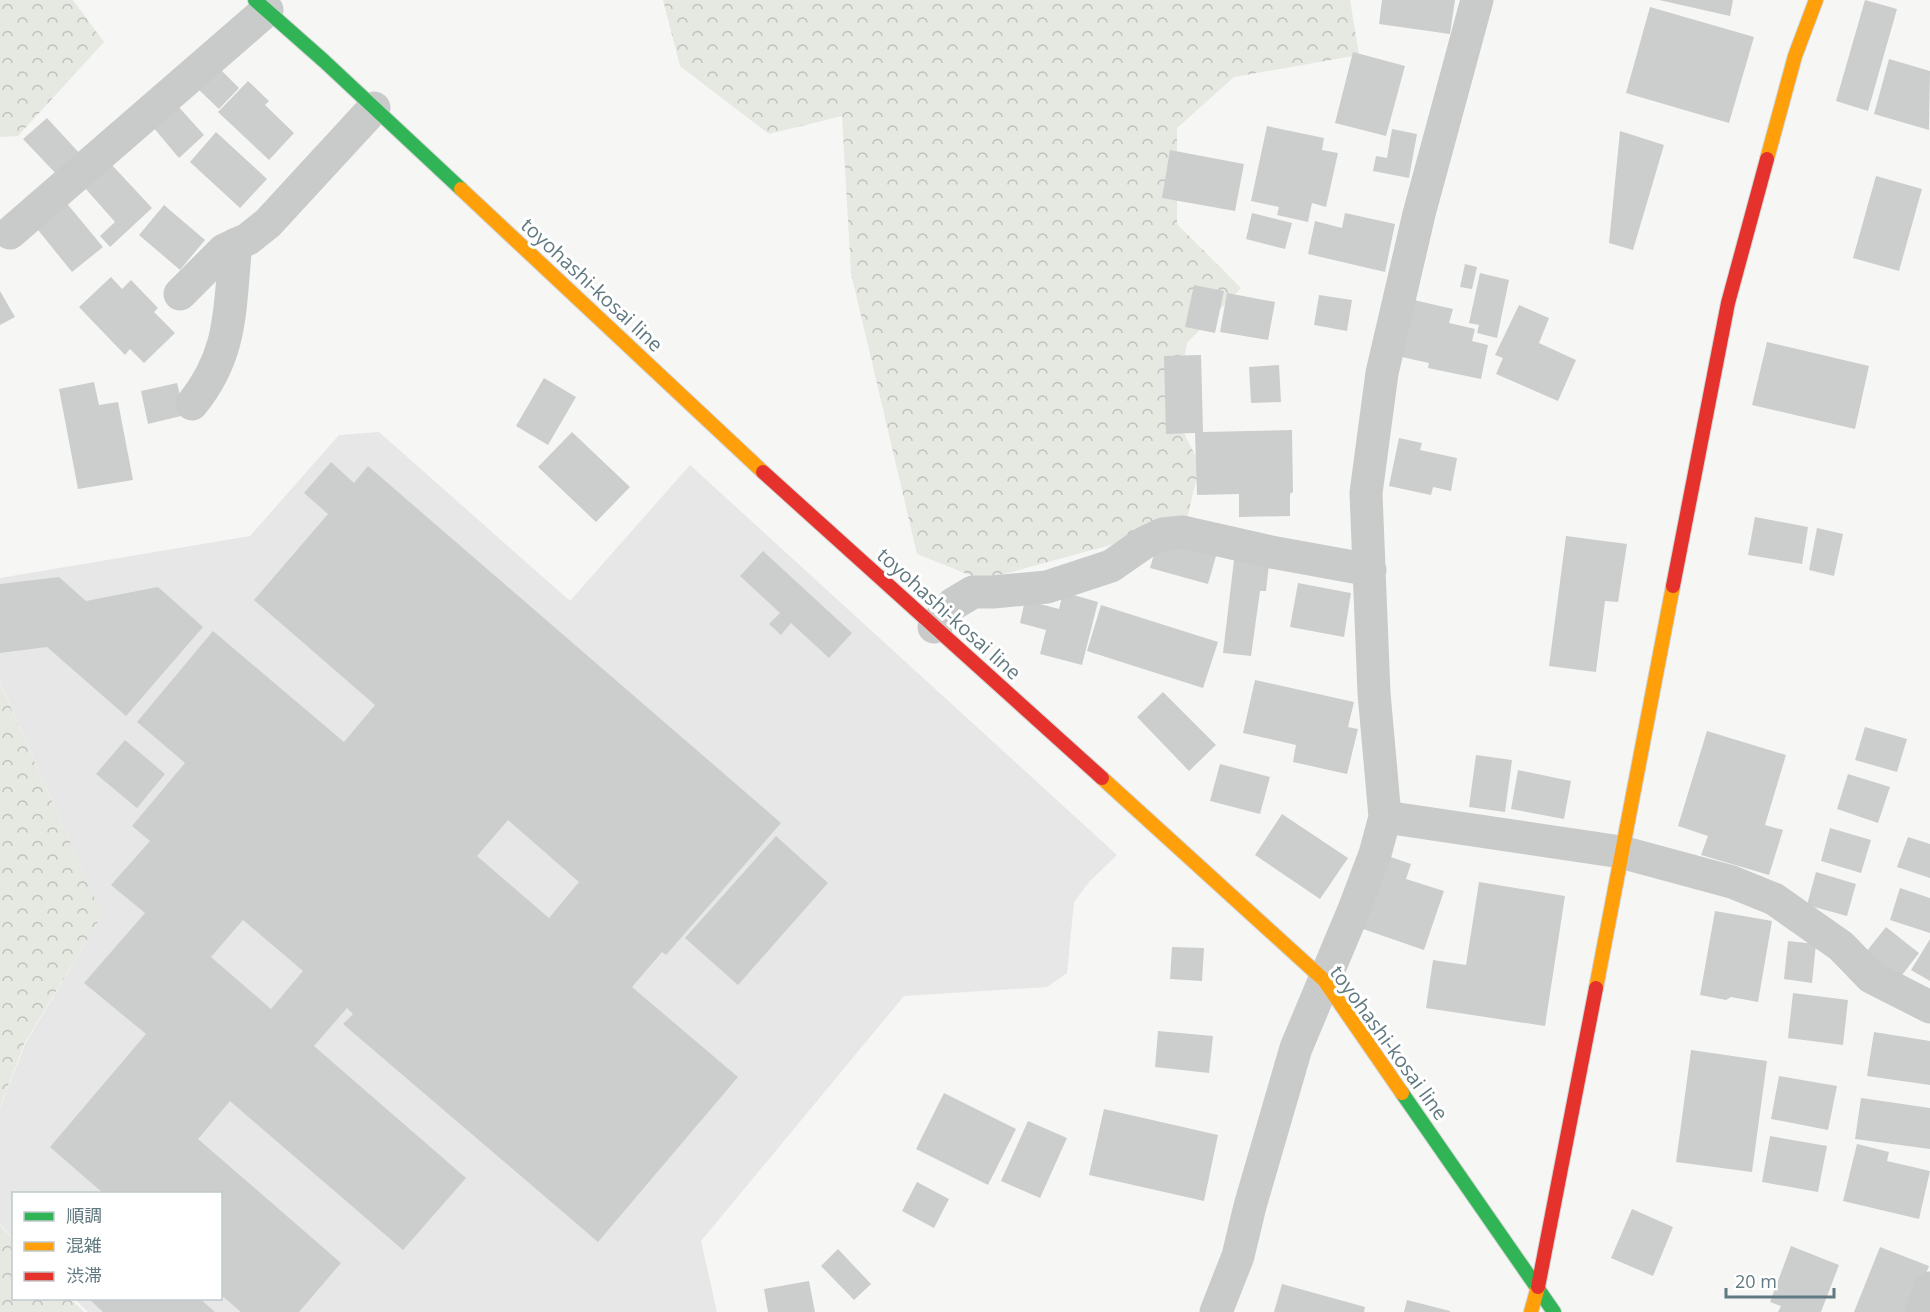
<svg xmlns="http://www.w3.org/2000/svg" width="1930" height="1312" font-family="'Open Sans','Noto Sans JP',sans-serif">
<style>
.built{fill:#e6e7e6}
.forest{fill:url(#forest-crowns)}
.building{fill:#cccece;fill-rule:evenodd}
.lines{fill:none;stroke-linecap:round;stroke-linejoin:round}
.fast-casing{stroke:#d2d3d3;stroke-width:16}
.slow-casing{stroke:#d2d3d3;stroke-width:16}
.jam-casing{stroke:#d2d3d3;stroke-width:16}
.street{stroke:#c9cbcb;stroke-width:33}
.fast{stroke:#30b455;stroke-width:14}
.slow{stroke:#ff9f0a;stroke-width:14}
.jam{stroke:#e5322d;stroke-width:14}
.labels{text-anchor:middle;stroke-width:6;stroke-linejoin:round;paint-order:stroke}
.street-label{font-size:20px;fill:#617980;stroke:#fff}
</style>
<defs>
<pattern id="forest-crowns" width="20" height="18" patternUnits="userSpaceOnUse" patternTransform="scale(1.5)"><rect width="20" height="18" fill="#e6e8e2"/><path d="M2 6a3 3 0 1 1 6 0M12 15a3 3 0 1 1 6 0" fill="none" stroke="#bec1bc"/></pattern>
</defs>
<rect width="100%" height="100%" fill="#f6f6f5"/>
<path class="built" d="M379,432L570,601L690,465L1117,855L1090,881L1074,902L1067,973L1047,987L904,996L701,1241L717,1312H88L75,1299L220,1298V1194H14L13,1238L0,1224V1108L25,1044L102,915L0,682V578L250,536L339,435Z"/>
<path class="forest" d="M0,0H73L104,42L18,136L0,137Z
M663,0H1350L1359,55L1234,77L1177,128V224L1241,288L1187,343L1174,413L1200,465L1186,522L1125,541L982,580L917,554L851,273L842,116L769,134L680,66Z
M0,683L102,915L24,1044L0,1107Z
M0,1225L13,1239L14,1298L71,1299L84,1312H0Z"/>
<path class="building" d="M1382,0H1455L1450,34L1379,24Z
M1659,0H1733L1730,16Z
M1865,0L1897,9L1868,111L1836,101Z
M1650,7L1754,37L1729,123L1626,93Z
M1353,52L1405,66L1386,136L1335,123Z
M1889,59L1930,71L1929,130L1874,114Z
M219,68L239,88L219,109L199,90Z
M248,81L269,101L265,105L294,133L269,160L218,112Z
M176,104L204,135L179,158L152,126Z
M47,118L83,157L60,178L23,139Z
M1267,126L1324,138L1322,150L1338,153L1326,207L1312,203L1308,222L1277,215L1279,207L1251,201Z
M1392,129L1417,134L1409,178L1373,171L1376,156L1387,158Z
M1620,131L1664,145L1633,250L1609,243Z
M216,132L267,179L240,208L190,162Z
M1170,150L1244,164L1235,211L1162,198Z
M111,164L152,208L110,247L100,236L115,222L85,188Z
M1876,176L1922,189L1899,271L1853,258Z
M64,200L103,247L72,272L34,225Z
M164,205L205,240L180,270L139,235Z
M1252,213L1292,223L1285,249L1246,239Z
M1345,213L1395,224L1385,272L1308,254L1315,221L1342,228Z
M1465,264L1477,267L1472,289L1460,287Z
M1480,273L1509,280L1497,338L1477,333L1479,325L1469,323Z
M111,277L122,289L131,280L158,308L154,312L175,333L144,363L130,349L125,355L79,307Z
M1194,285L1224,291L1215,333L1185,327Z
M0,291L15,317L0,325Z
M1227,293L1275,302L1268,340L1220,332Z
M1319,295L1352,300L1347,331L1314,325Z
M1414,300L1453,309L1449,323L1475,329L1472,341L1488,345L1481,379L1428,368L1429,363L1402,357Z
M1519,305L1549,318L1539,343L1576,360L1558,401L1496,374L1503,358L1495,355Z
M1767,342L1869,366L1855,429L1752,405Z
M1201,355L1203,432L1292,430L1293,492L1290,494V516L1239,517V494L1197,495L1195,433L1166,434L1164,356Z
M1279,365L1281,402L1251,403L1249,367Z
M544,378L576,397L548,445L516,426Z
M94,382L99,405L118,402L133,480L78,489L59,389Z
M177,383L185,415L148,424L141,391Z
M572,432L630,487L596,522L538,467Z
M1399,438L1422,443L1420,450L1457,458L1451,491L1433,487L1431,495L1389,486Z
M331,462L354,483L368,466L781,823L666,955L662,952L632,987L738,1077L598,1242L343,1024L353,1014L347,1008L314,1046L466,1178L403,1250L230,1101L198,1139L341,1263L299,1312H241L220,1294V1194H104L50,1147L146,1034L84,983L145,913L111,885L150,841L132,826L185,763L137,722L213,631L344,742L375,705L254,600L328,514L304,493ZM508,820L579,882L549,918L477,856ZM243,920L303,971L271,1009L211,957Z
M1755,517L1808,527L1802,564L1748,555Z
M1817,528L1843,534L1834,576L1809,570Z
M1566,536L1627,544L1618,602L1605,601L1596,672L1549,666Z
M1158,541L1218,549L1208,584L1150,568Z
M763,551L852,633L829,658L791,623L781,635L769,624L780,613L740,576Z
M1234,560L1269,564L1266,591H1260L1251,656L1223,653Z
M59,577L86,601L158,587L203,627L126,716L47,647L0,653V584Z
M1298,583L1351,593L1344,637L1290,627Z
M1063,592L1098,602L1082,665L1040,654L1046,630L1020,623L1025,600L1059,609Z
M1101,605L1218,642L1203,688L1087,651Z
M1255,680L1354,702L1348,727L1358,729L1347,774L1293,762L1296,745L1243,733Z
M1163,692L1216,745L1189,771L1137,717Z
M1865,727L1907,739L1897,772L1855,760Z
M1707,731L1786,755L1765,825L1783,830L1769,875L1701,855L1708,836L1678,826Z
M125,740L165,774L137,808L96,774Z
M1476,755L1512,760L1505,812L1469,807Z
M1220,764L1270,777L1260,814L1210,801Z
M1518,770L1571,781L1564,819L1511,809Z
M1848,774L1890,787L1878,823L1837,809Z
M1282,814L1348,858L1320,899L1255,855Z
M1830,828L1871,840L1861,873L1821,861Z
M776,836L828,883L738,985L685,938Z
M1908,837L1930,844V878L1897,867Z
M1388,856L1411,864L1406,879L1444,891L1424,950L1363,929Z
M1816,872L1856,884L1847,916L1807,905Z
M1479,882L1565,896L1545,1026L1426,1008L1433,960L1466,965Z
M1900,888L1930,898V933L1890,920Z
M1715,911L1772,921L1758,1002L1731,997L1726,1000L1700,995Z
M1886,927L1919,953L1899,979L1866,952Z
M1930,939V981L1911,970Z
M1788,941L1816,944L1812,983L1784,979Z
M1172,947L1204,948L1202,981L1170,979Z
M1793,993L1848,1000L1843,1045L1788,1038Z
M1158,1031L1213,1036L1209,1073L1155,1067Z
M1874,1032L1930,1041V1085L1867,1076Z
M1691,1050L1767,1061L1752,1172L1676,1162Z
M1779,1076L1837,1086L1828,1130L1771,1119Z
M944,1093L1016,1129L988,1185L916,1149Z
M1861,1098L1930,1108V1149L1855,1139Z
M1104,1109L1218,1135L1204,1201L1089,1175Z
M1028,1121L1067,1138L1040,1198L1001,1181Z
M1770,1136L1827,1146L1818,1192L1762,1182Z
M1857,1144L1889,1152L1887,1161L1930,1171L1919,1219L1843,1201Z
M917,1182L949,1199L934,1228L902,1211Z
M1632,1209L1673,1227L1653,1276L1611,1258Z
M1791,1246L1839,1265L1821,1312H1778L1781,1306L1770,1302Z
M1880,1247L1929,1266L1911,1312H1854Z
M838,1249L871,1284L854,1300L821,1266Z
M809,1281L815,1312H768L764,1289Z
M1282,1284L1365,1307L1364,1312H1274Z
M88,1298H199L215,1312H103Z
M1407,1300L1450,1311V1312H1404Z"/>
<g class="lines">
<g class="fast-casing">
<path id="fast" d="M255,0L324,61L461,189
M1402,1093L1554,1312"/>
</g>
<g class="slow-casing">
<path id="slow" d="M1767,159L1795,56L1816,0
M461,189L763,472
M1102,778L1324,980L1402,1093
M1596,988L1673,586
M1531,1312L1538,1287"/>
</g>
<g class="jam-casing">
<path id="jam" d="M763,472L1102,778
M1673,586L1728,303L1767,159
M1538,1287L1596,988"/>
</g>
<path class="street" d="M10,233L267,10
M180,294L224,250L248,239L268,223L374,108
M192,404C234,352 229,307 236,244
M934,627L953,604L973,592H993L1047,587L1111,566L1144,543L1163,534L1183,532L1271,552L1370,570
M1385,817L1621,852L1732,882L1774,899L1841,946L1871,977L1930,1007
M1216,1312L1238,1256L1250,1206L1296,1048L1353,912L1375,854L1385,817L1374,693L1366,493L1382,373L1419,214L1477,0
M1921,1312L1930,1288"/>
<use href="#fast" class="fast"/>
<use href="#slow" class="slow"/>
<use href="#jam" class="jam"/>
</g>
<g class="labels">
<g class="street-label">
<text transform="translate(592 285) rotate(43)" y="7">toyohashi-kosai line</text>
<text transform="translate(949 614) rotate(42)" y="7">toyohashi-kosai line</text>
<text transform="translate(1389 1043) rotate(54)" y="7">toyohashi-kosai line</text>
</g>
</g>
<rect x="12" y="1192" width="210" height="108" fill="#ffffff" stroke="#c0c9cc" stroke-width="1.5"/>
<rect x="24" y="1212" width="30" height="9" fill="#30b455" stroke="#c0c9cc" stroke-width="1.5"/>
<text x="66" y="1222" font-size="18" fill="#617980">順調</text>
<rect x="24" y="1242" width="30" height="9" fill="#ff9f0a" stroke="#c0c9cc" stroke-width="1.5"/>
<text x="66" y="1252" font-size="18" fill="#617980">混雑</text>
<rect x="24" y="1272" width="30" height="9" fill="#e5322d" stroke="#c0c9cc" stroke-width="1.5"/>
<text x="66" y="1282" font-size="18" fill="#617980">渋滞</text>
<path d="M1726 1288v9h108v-9" fill="none" stroke="#617980" stroke-width="3"/>
<text x="1735" y="1288" font-size="18" fill="#617980" stroke="#ffffff" stroke-width="4.5" paint-order="stroke">20 m</text>
</svg>
